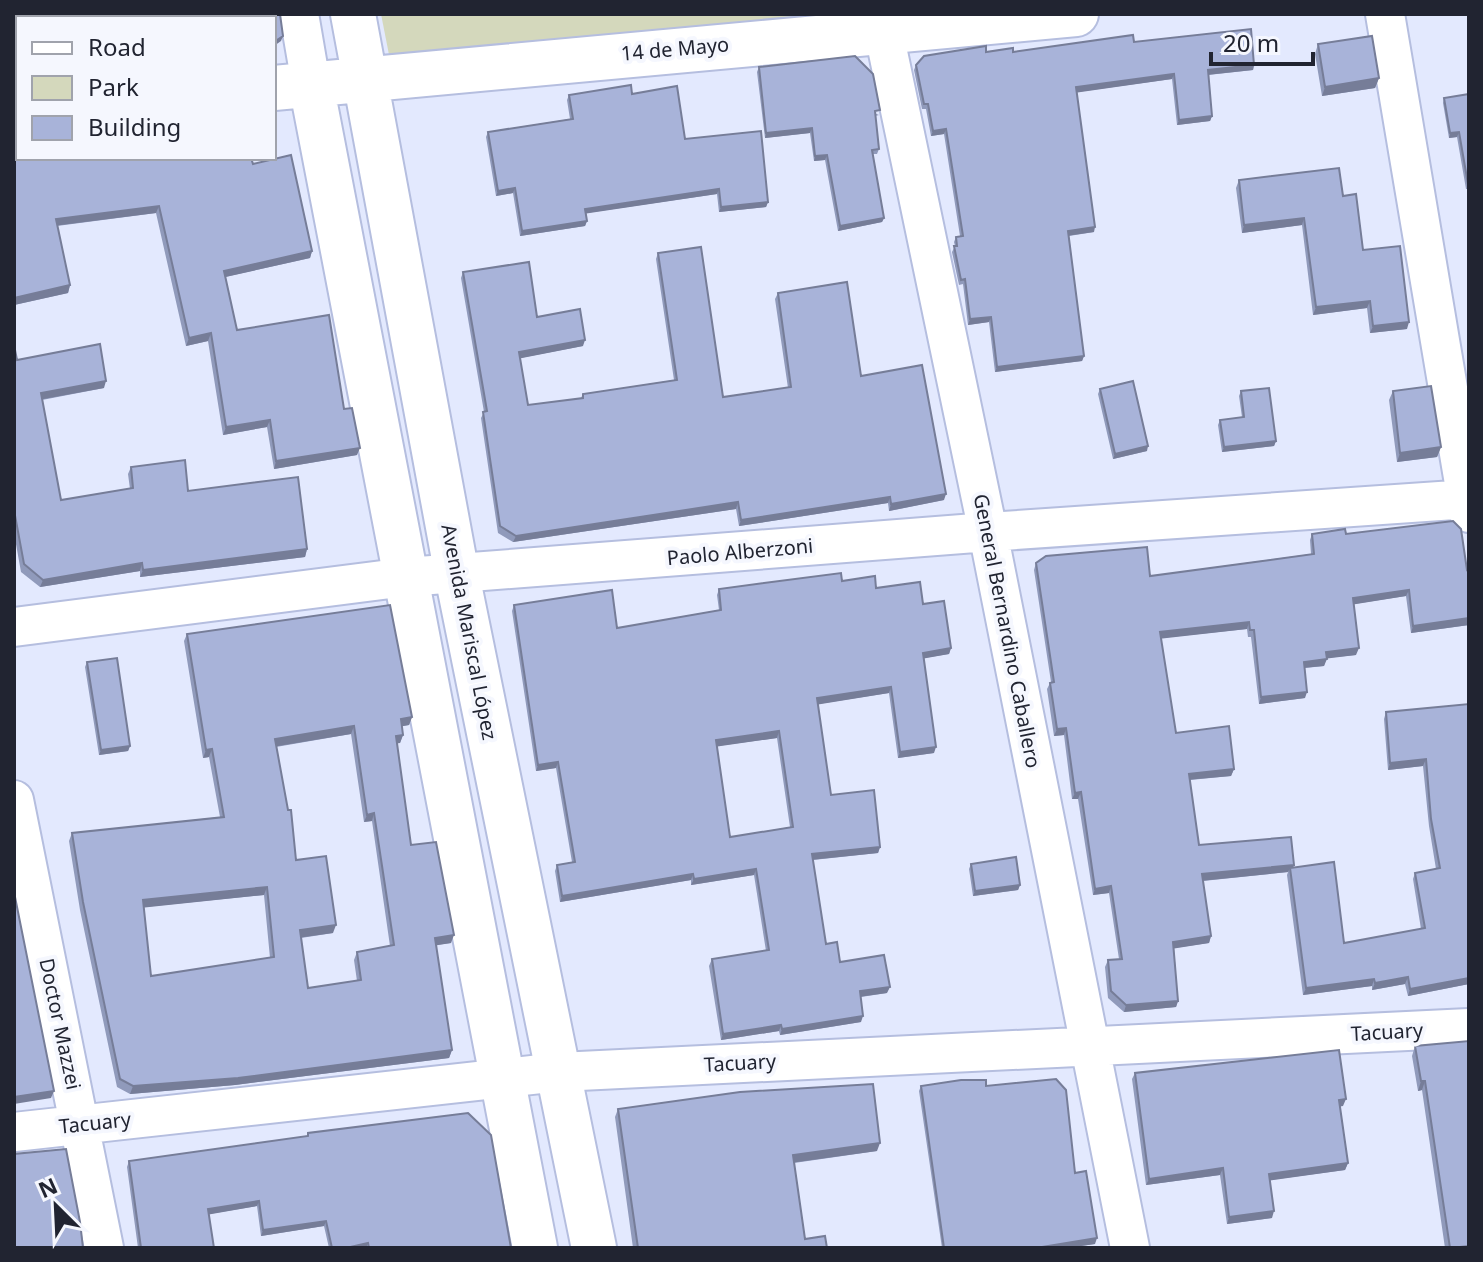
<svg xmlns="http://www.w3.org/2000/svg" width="1483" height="1262" font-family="'Noto Sans',sans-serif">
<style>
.green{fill:#d4d8bc}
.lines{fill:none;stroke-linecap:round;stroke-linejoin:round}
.street-casing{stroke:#b5bedf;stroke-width:42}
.secondary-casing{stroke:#b5bedf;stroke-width:48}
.street{stroke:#fff;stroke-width:38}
.secondary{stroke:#fff;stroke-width:44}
.wall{fill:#909abb;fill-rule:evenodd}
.shaded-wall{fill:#767d98}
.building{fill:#a8b3d9;stroke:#767d98;stroke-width:2;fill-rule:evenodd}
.labels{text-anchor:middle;stroke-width:8;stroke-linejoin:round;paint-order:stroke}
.street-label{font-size:20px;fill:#212431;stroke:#f5f7fe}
</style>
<rect width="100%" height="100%" fill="#e3e9fe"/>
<path class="green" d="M381,14H834L836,21L392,70Z"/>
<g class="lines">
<g class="street-casing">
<path id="street" d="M299,14L311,84
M880,14L988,532L1130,1248
M1385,14L1469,513
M14,627L406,577L988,532L1469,499
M14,800L104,1248
M14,1132L559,1072L1469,1028"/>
</g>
<g class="secondary-casing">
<path id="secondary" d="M353,14L457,575L594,1248
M311,84L535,1248
M274,88L1076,14
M14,115L18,114"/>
</g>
<use href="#street" class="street"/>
<use href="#secondary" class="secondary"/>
</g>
<path class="wall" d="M1134,42L1254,65L1253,70L1208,75L1212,116L1210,121L1177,125L1172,79L1077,92L1094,232L1069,236L1084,356L1082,361L995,372L989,322L968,325L963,284L959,285L952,252L955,246L954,242L956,237L960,236L944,134L931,136L926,109H922L914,70L916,65L986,52H1013Z
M1318,44L1379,78L1375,88L1322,96L1315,54Z
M759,67L879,115L875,116L879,149L877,154H873L884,218L882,222L838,231L825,160L814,161L810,133L765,138L757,72Z
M632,94L685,139L768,202L766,207L719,212L717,194L586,213L587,221L585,226L520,236L513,193L496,196L486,137L488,132L570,119L567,100L569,95Z
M1469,94V189H1466L1457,137L1449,138L1443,103L1444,98Z
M14,151L253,164L312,251L310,258L225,277L237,330L344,409L357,455L274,469L267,427L223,435L208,341L186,346L156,213L57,226L70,285L68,293L14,305Z
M1239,180L1343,196L1363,250L1407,329L1370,333L1367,308L1313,315L1302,225L1242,233L1236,188Z
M658,253L723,397L788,388L775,299L778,293L861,376L944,500L889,511L888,503L739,526L736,509L513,542L498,533L481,418L484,412L461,278L463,272L583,346L520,358L528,405L581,398L583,394L674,380L656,259Z
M14,345L17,360L104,388L42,400L61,500L130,489L128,474L131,467L188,491L307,549L305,557L140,577V571L40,587L21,572L14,533Z
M1100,389L1147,451L1113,459L1098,394Z
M1241,391L1276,441L1274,446L1222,452L1218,425L1220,420L1242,417L1239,396Z
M1393,391L1441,447L1437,457L1397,462L1389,400Z
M1312,534H1346L1469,569V625L1411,633L1406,596L1354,604L1356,655L1326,658L1324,666L1305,668V698L1259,704L1251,637H1248L1247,629L1161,638L1176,733L1234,769L1231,776L1190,780L1199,845L1294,865L1293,868L1344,943L1421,929L1413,879L1415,873L1436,869L1429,826L1423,766L1388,770L1384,719L1386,712L1469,704V984L1408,996L1405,984L1372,990V986L1303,995L1287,875L1288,872L1203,881L1211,936L1209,943L1174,948L1178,1001L1176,1007L1124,1012L1108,998L1105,967L1108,960L1119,959L1109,893L1093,895L1078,799H1072L1064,735L1054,736L1047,689L1050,683L1051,682L1034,570L1036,563L1150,576L1311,554L1310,540Z
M842,581L876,588L923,604L951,648L949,654L924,658L934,753L898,758L889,693L818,704L831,795L880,847L878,853L813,860L826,944L840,962L887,993L861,997V1022L780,1035L779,1031L721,1040L709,966L712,959L766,951L754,875L691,885V880L560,902L555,871L557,865L572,862L556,768L536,771L512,611L514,605L617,628L719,610L717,595L719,589ZM777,738L790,827L730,837L717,746Z
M187,634L412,717L409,725L402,726L403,735L400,743H397L411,845L451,943L436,945L452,1050L449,1058L235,1085L130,1094L117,1087L80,910L69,841L72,833L220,817L209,757L203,758L184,641ZM351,734L364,822L372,821L390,946L357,952L354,960L357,981L308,988L301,938L333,933L296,860L276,747ZM264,895L270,958L151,976L144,907Z
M87,662L130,746L128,751L99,755L85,667Z
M971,864L1020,885L1018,890L973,896L969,869Z
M1415,1046L1469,1248H1445L1422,1090L1418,1091L1412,1056Z
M1135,1073L1343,1106H1340L1348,1163L1345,1170L1270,1180L1272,1218L1227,1224L1220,1175L1146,1185L1132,1079Z
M921,1086H986L1075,1173L1095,1244L1067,1248H942L919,1091Z
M618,1109L877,1151L794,1163L805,1239L827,1248H633L615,1117Z
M308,1133L511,1248H329L324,1226L261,1236L257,1206L209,1214L214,1248H138L127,1167L129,1161L306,1137Z"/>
<path class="shaded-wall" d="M283,36L281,41L274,46V42Z
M1254,65L1253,70L1206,75L1208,70Z
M18,71V79L14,80V72Z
M1174,74L1172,79L1074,93L1076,87Z
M1379,78L1375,88L1322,96L1325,87Z
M1212,116L1210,121L1177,125L1179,120Z
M812,128L810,133L765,138L766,133Z
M946,129L944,134L931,136L933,131Z
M1459,132L1457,137L1449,138L1450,133Z
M827,155L825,160L814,161L815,156Z
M515,188L513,193L496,196L498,191Z
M719,189L717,194L583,214L585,209Z
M768,202L766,207L719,212L721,207Z
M159,206L156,213L53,226L56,219Z
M884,218L882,222L838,231L840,226Z
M1304,218L1302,225L1242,233L1244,225Z
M587,221L585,226L520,236L522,231Z
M1095,227L1094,232L1066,236L1068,231Z
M312,251L310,258L221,278L224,271Z
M70,285L68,293L14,305V298Z
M1370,301L1367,308L1313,315L1316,307Z
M991,317L989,322L968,325L970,319Z
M1409,322L1407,329L1370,333L1373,326Z
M211,333L208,341L186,346L189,338Z
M585,340L583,346L517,359L519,352Z
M1084,356L1082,361L995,372L997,367Z
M106,381L104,388L38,400L41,393Z
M270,420L267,427L223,435L226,427Z
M1276,441L1274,446L1222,452L1224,447Z
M1148,446L1147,451L1113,459L1115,454Z
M1441,447L1437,457L1397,462L1400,453Z
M360,448L357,455L274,469L276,461Z
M946,494L944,500L889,511L891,504Z
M890,497L888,503L739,526L741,520Z
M738,502L736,509L513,542L516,536Z
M307,549L305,557L140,577L143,570Z
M142,563L140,571L40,587L43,580Z
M1409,590L1406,596L1350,605L1353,598Z
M1469,618V625L1411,633L1413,626Z
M1249,622L1247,629L1158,639L1160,632Z
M951,648L949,654L921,659L923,653Z
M1359,648L1356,655L1323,659L1326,652Z
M1327,659L1324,666L1302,668L1304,662Z
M891,687L889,693L815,705L817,698Z
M1307,692L1305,698L1259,704L1261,697Z
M412,717L409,725L398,727L401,719Z
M354,726L351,734L272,747L275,739Z
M1066,728L1064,735L1054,736L1057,729Z
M779,731L777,738L714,747L716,740Z
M403,735L400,743L393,744L396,736Z
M130,746L128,751L99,755L101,750Z
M936,747L934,753L898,758L900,752Z
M212,749L209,757L203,758L206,750Z
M1426,759L1423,766L1388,770L1390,763Z
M558,762L556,768L536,771L538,765Z
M1234,769L1231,776L1186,780L1189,774Z
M1081,792L1078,799H1072L1075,793Z
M374,813L372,821L364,822L367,815Z
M880,847L878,853L810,860L812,854Z
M1294,865L1291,872L1290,868L1288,872L1200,881L1202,874Z
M756,869L754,875L691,885L694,879Z
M693,874L691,880L560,902L562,896Z
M1020,885L1018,890L973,896L975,891Z
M1111,886L1109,893L1093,895L1095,889Z
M267,887L264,895L140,908L143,900Z
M336,925L333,933L297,938L300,930Z
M454,935L451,943L432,946L435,938Z
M1211,936L1209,943L1171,949L1173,942Z
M1408,977L1405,984L1372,990L1375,983Z
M1469,978V984L1408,996L1410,989Z
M1374,979L1372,986L1303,995L1306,988Z
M890,987L887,993L858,997L860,991Z
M1178,1001L1176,1007L1124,1012L1126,1005Z
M863,1016L861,1022L780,1035L782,1029Z
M781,1025L779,1031L721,1040L723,1034Z
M452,1050L449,1058L235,1085L130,1094L133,1086Z
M1421,1081H1425L1422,1090L1418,1091Z
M54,1091L51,1098L14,1104V1097Z
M1346,1099L1343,1106L1337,1107L1339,1100Z
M880,1143L877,1151L790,1163L793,1155Z
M1348,1163L1345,1170L1267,1181L1269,1174Z
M1223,1168L1220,1175L1146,1185L1149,1179Z
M259,1201L257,1206L206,1215L208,1209Z
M1274,1211L1272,1218L1227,1224L1229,1217Z
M326,1221L324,1226L261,1236L263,1230Z
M1097,1238L1095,1244L1067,1248H1036Z
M368,1243L366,1248H346Z"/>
<path class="building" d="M14,14H100V18H18V71L14,72Z
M228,14H280L283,36L274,42V18H201Z
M1251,29L1254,65L1208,70L1212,116L1179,120L1174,74L1076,87L1095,227L1068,231L1084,356L997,367L991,317L970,319L965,279L961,280L954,246H957L956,237L963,236L946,129L933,131L928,104H924L916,65L924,56L986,46V52L1013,48V52L1133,35L1134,42Z
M1372,36L1379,78L1325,87L1318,44Z
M855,56L873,74L880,110L875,111L879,149L872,150L884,218L840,226L827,155L815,156L812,128L766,133L759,67Z
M631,85L632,94L677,86L685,139L761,131L768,202L721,207L719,189L585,209L587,221L522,231L515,188L498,191L488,132L573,119L569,95Z
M1469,94V184H1468L1459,132L1450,133L1444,98Z
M14,151H18V158H251L253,164L291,155L312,251L224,271L237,330L329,315L344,409L352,408L360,448L276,461L270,420L226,427L211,333L189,338L159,206L56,219L70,285L14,298Z
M1339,168L1343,196L1356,194L1363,250L1400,246L1409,322L1373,326L1370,301L1316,307L1304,218L1244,225L1239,180Z
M701,247L723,397L791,387L778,293L847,282L861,376L922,365L946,494L891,504L890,497L741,520L738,502L516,536L500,526L483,412L487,411L463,272L529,262L537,317L580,309L585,340L519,352L528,405L583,398V394L677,380L658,253Z
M100,344L106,381L41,393L61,500L133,488L131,467L185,460L188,491L298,477L307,549L143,570L142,563L43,580L24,564L14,510V345L17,360Z
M1133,381L1148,446L1115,454L1100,389Z
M1431,386L1441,447L1400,453L1393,391Z
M1269,388L1276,441L1224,447L1220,420L1244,417L1241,391Z
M1453,521L1461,529L1467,570L1469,569V618L1413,626L1409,590L1353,598L1359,648L1326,652L1327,659L1304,662L1307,692L1261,697L1254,630H1250L1249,622L1160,632L1176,733L1229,726L1234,769L1189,774L1199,845L1291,837L1294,865L1202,874L1211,936L1173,942L1178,1001L1126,1005L1111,991L1108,960L1122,959L1111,886L1095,889L1081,792L1075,793L1066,728L1057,729L1050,683L1054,682L1036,563L1046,556L1147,547L1150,576L1314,554L1312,534L1345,529L1346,534Z
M841,573L842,581L875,576L876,588L920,582L923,604L944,601L951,648L923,653L936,747L900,752L891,687L817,698L831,795L874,790L880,847L812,854L826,944L837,942L840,962L884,955L890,987L860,991L863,1016L782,1029L781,1025L723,1034L712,959L769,950L756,869L694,879L693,874L562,896L557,865L575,862L558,762L538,765L514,605L612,590L617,628L721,610L719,589ZM779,731L793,827L730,837L716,740Z
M390,605L412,717L401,719L403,735L396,736L411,845L436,842L454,935L435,938L452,1050L238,1078L133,1086L120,1079L83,902L72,833L224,817L212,749L206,750L187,634ZM354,726L367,815L374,813L394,945L357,952L361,980L308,988L300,930L336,925L326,856L296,860L291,810H288L275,739ZM267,887L274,957L151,976L143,900Z
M117,658L130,746L101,750L87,662Z
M1469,704V978L1410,989L1408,977L1375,983L1374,979L1306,988L1290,868L1334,862L1344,943L1425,928L1415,873L1440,868L1431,819L1426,759L1390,763L1386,712Z
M1016,857L1020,885L975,891L971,864Z
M14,892L54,1091L14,1097Z
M1469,1041V1246L1450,1248L1425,1081H1421L1415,1046Z
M1339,1050L1346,1099L1339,1100L1348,1163L1269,1174L1274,1211L1229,1217L1223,1168L1149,1179L1135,1073Z
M1056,1079L1066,1090L1075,1173L1086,1171L1097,1238L1036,1248H944L921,1086L961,1080H986V1086Z
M873,1084L880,1143L793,1155L805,1239L825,1236L827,1248H638L618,1109L740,1092Z
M468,1113L491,1135L511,1248H369L368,1243L346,1248H332L326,1221L263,1230L259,1201L208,1209L214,1248H141L129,1161L308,1136V1133Z
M66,1149L80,1222L83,1248H14V1154Z"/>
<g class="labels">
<g class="street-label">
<text transform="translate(675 49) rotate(-5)" y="7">14 de Mayo</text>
<text transform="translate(740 552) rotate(-5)" y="7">Paolo Alberzoni</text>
<text transform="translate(1007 631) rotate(79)" y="7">General Bernardino Caballero</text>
<text transform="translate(469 632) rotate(79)" y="7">Avenida Mariscal López</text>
<text transform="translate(60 1024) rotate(78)" y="7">Doctor Mazzei</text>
<text transform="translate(1387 1032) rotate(-3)" y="7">Tacuary</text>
<text transform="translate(740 1063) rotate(-3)" y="7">Tacuary</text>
<text transform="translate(95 1123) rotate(-6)" y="7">Tacuary</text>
</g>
</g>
<rect width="1483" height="1262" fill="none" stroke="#212431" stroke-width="32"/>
<rect x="16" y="16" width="260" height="144" fill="#f5f7fe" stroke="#a0a3ac" stroke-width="2"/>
<rect x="32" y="42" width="40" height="12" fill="#ffffff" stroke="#a0a3ac" stroke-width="2"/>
<text x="88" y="56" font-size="24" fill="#212431">Road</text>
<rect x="32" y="76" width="40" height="24" fill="#d4d8bc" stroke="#a0a3ac" stroke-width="2"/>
<text x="88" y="96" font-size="24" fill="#212431">Park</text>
<rect x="32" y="116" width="40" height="24" fill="#a8b3d9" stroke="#a0a3ac" stroke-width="2"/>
<text x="88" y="136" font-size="24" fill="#212431">Building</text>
<g transform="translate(56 1206) rotate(336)" stroke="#f5f7fe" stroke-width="6" paint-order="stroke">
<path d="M0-6L14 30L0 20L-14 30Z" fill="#212431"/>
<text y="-12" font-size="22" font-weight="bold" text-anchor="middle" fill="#212431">N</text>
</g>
<path d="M1211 52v12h102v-12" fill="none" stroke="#212431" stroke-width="4"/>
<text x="1223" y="52" font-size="24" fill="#212431" stroke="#f5f7fe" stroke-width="6" paint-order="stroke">20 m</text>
</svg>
